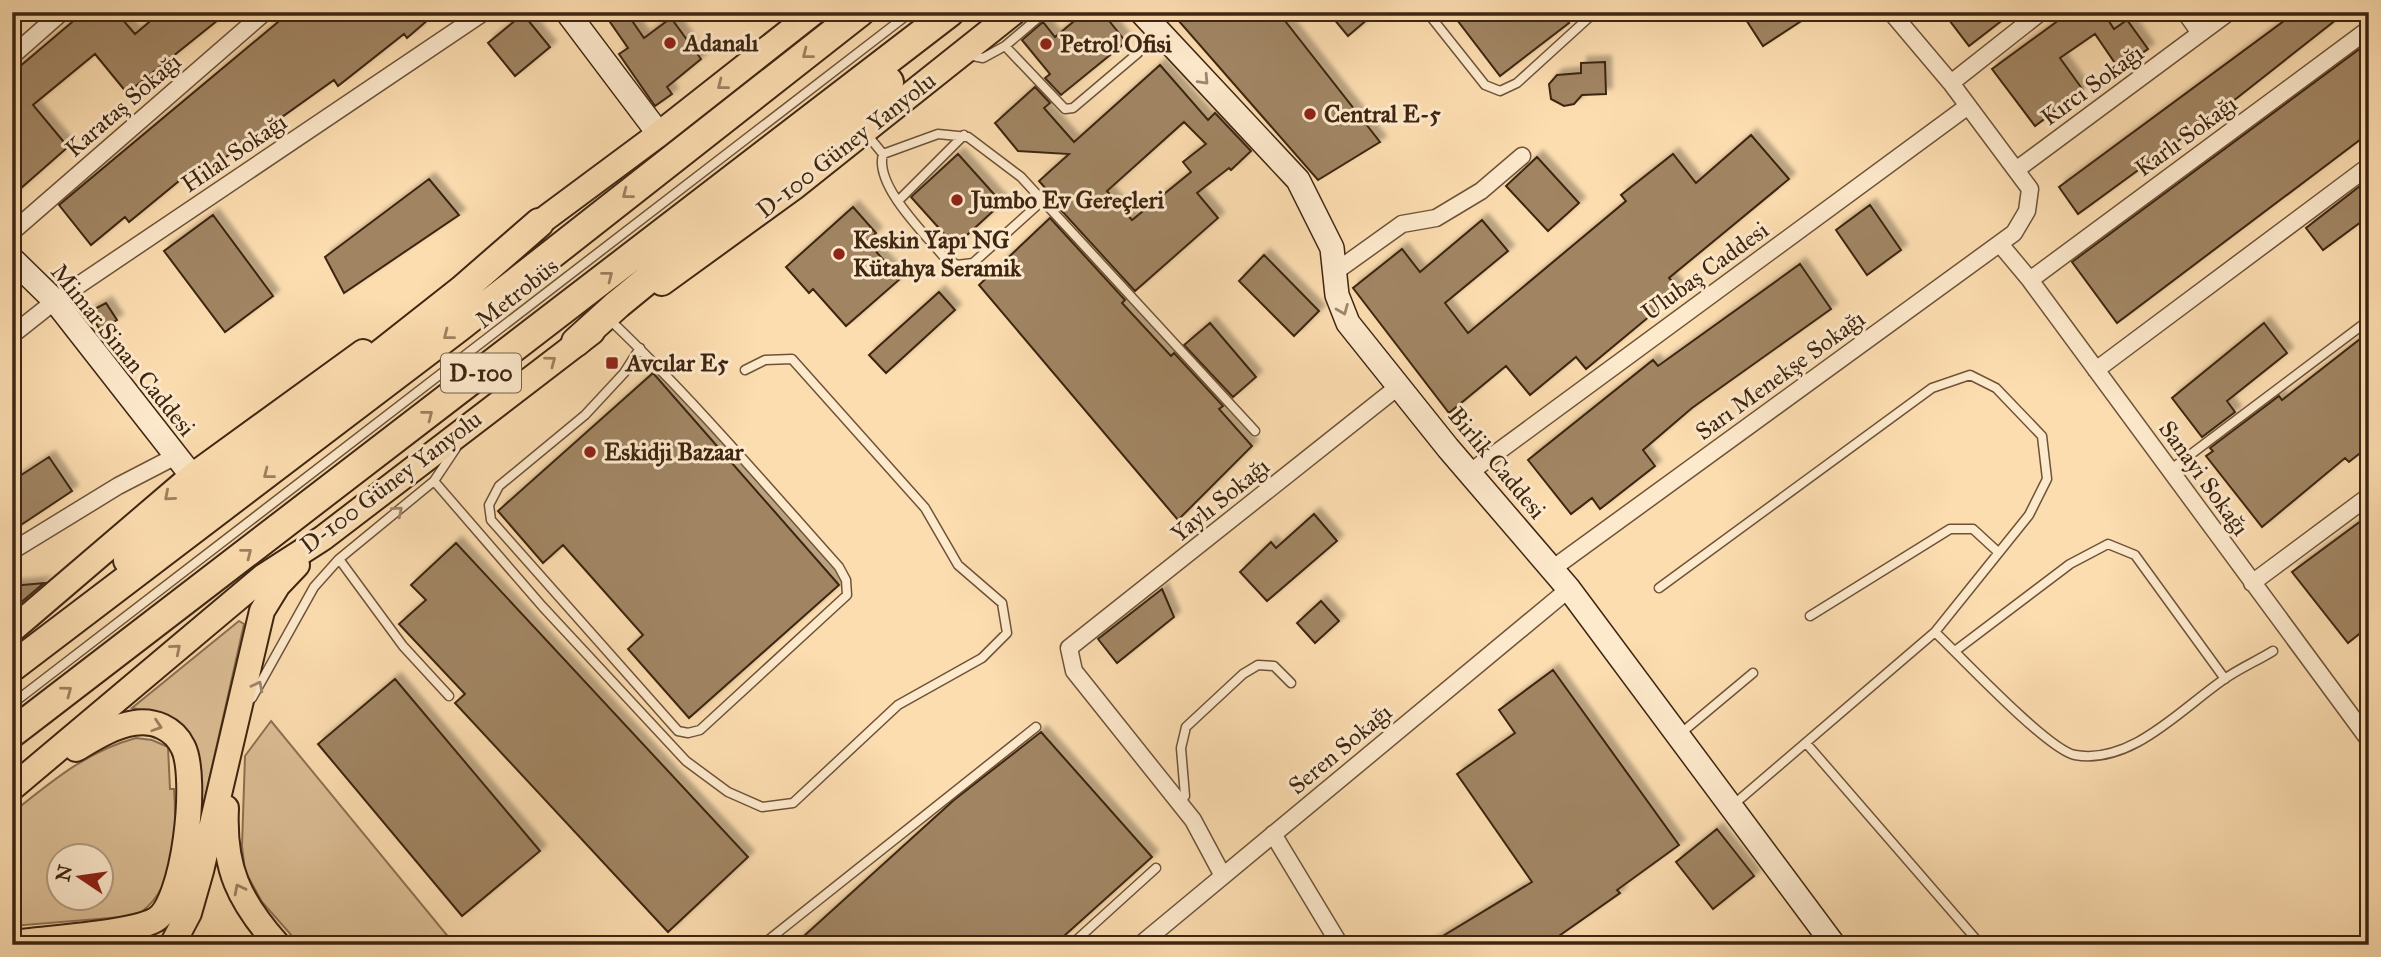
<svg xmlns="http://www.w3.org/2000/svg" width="2381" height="957" font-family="'IM FELL Great Primer',serif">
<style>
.green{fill:#dcbe95;stroke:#8d7253;stroke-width:2;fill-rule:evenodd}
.building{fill:#a18564;stroke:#3e2511;stroke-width:2;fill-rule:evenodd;filter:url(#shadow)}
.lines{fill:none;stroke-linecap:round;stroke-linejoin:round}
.lane-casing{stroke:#6e5339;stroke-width:11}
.street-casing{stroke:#6e5339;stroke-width:19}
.secondary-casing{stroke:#3e2511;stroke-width:26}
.primary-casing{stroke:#3e2511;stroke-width:28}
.highway-casing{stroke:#3e2511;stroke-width:32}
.lane{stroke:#fde9cc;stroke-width:8}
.street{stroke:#fde9cc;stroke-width:16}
.secondary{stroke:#fde9cc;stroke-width:23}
.primary{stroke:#fcddb0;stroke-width:24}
.highway{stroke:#fcddb0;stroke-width:28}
.oneway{stroke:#9d8160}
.oneway2{stroke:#9e876e}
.poi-dot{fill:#8f2418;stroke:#fde9cc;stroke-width:2.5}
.labels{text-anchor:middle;stroke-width:6;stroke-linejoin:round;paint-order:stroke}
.shield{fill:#fde9cc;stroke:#776049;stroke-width:2}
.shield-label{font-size:23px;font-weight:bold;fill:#3e2511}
.poi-label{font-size:24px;font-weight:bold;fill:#3e2511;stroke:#fde9cc;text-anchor:start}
.street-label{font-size:24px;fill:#3e2511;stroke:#fde9cc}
</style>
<defs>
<filter id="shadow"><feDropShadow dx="6" dy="-6" stdDeviation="2" flood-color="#0004"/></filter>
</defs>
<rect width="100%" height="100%" fill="#fcddb0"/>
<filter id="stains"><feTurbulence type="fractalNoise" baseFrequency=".00286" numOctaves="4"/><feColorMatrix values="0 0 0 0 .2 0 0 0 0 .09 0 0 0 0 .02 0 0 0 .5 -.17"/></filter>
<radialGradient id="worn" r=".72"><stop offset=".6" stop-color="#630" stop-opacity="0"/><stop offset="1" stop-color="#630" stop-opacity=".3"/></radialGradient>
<path class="green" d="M239,621L244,624L195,843L194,802L162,714L132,708Z
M271,721L455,945H300L262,902L245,871L242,846L245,756Z
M136,738L152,740L168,747L170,789H174C177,832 177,892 135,916L12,926V813C51,782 87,751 136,738ZM60,856H102V898H60Z"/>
<path class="building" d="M84,12H116L135,34L161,12H228L127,93L95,54L33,105L68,147L12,196V73Z
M290,12H437L407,38L404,34L338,86L334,80L195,179L190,172L129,222L125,217L91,245L59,205Z
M603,12H626L644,38L671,18L701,59L667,87L672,94L655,106L619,54L628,48Z
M1085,12H1102L1126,42L1061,95L1045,78L1050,74L1022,40L1043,22L1055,37Z
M1186,12H1278L1380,142L1318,180L1177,19Z
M1328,12H1376L1348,36Z
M1451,12H1561L1569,23L1500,76Z
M1741,12H1815L1763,46Z
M1943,12H2013L1969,46Z
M2070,12H2103L2114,29L2127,20L2148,49L2119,69L2095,34L2060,58L2083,90L2035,126L1992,69Z
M2296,12H2346L2237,98L2078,214L2059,187Z
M523,14L550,47L515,76L488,43Z
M2369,42V133L2117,323L2072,262Z
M1605,62L1606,94L1582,95L1574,104L1564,106L1551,99L1549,84L1557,75L1581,73V63Z
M1160,65L1208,120L1215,113L1251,151L1231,170L1229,168L1197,193L1218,218L1135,291L1060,209L1062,207L1039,181L1069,154L1018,151L995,123L1035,87L1050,103L1044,108L1074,142ZM1184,122L1206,144L1183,162L1191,172L1132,220L1107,191Z
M1751,135L1789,179L1669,278L1680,291L1586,369L1576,357L1530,395L1506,366L1449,413L1353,288L1402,249L1420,272L1482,220L1508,251L1445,303L1468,333L1626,201L1621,195L1673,154L1696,183Z
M958,154L1002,203L955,246L911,197Z
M1537,157L1579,203L1548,231L1506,186Z
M429,179L459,215L344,293L325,257Z
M2369,179V216L2323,250L2306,228Z
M1870,205L1901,250L1867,275L1836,230Z
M853,207L876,233L867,241L900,279L846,326L813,289L809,293L786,267Z
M213,215L273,296L225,332L164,251Z
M1050,218L1125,300L1122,303L1171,356L1174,353L1223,406L1219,409L1252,446L1178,520L979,285Z
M1264,255L1319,311L1294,336L1239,281Z
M1800,264L1831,309L1692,408L1643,450L1655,466L1600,509L1592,498L1571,514L1528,460L1653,360L1658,366Z
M939,292L955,310L886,373L869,355Z
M106,303L117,320L100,330L89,312Z
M1210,323L1256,377L1233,397L1184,345Z
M2264,323L2287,353L2227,401L2235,412L2202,437L2172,398Z
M2369,332V446L2349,462L2345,458L2262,527L2206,456L2213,451L2210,448L2279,396L2282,400Z
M653,373L839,585L689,718L628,649L643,635L563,545L543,563L498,511Z
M49,457L72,491L12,531V481Z
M1314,514L1337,541L1267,601L1240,572L1271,542L1276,548Z
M2369,515V626L2348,643L2292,572Z
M456,543L748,857L668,932L455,703L465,694L399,624L426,600L411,585Z
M44,583L12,610V586Z
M1162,589L1174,617L1117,663L1098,639Z
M1321,601L1339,621L1315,643L1297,623Z
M1553,670L1679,845L1617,890L1620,893L1546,945H1428L1532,882L1457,774L1515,733L1499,710Z
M395,679L540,851L462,916L318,744Z
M1041,732L1152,857L1054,945H794L954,800Z
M1717,829L1754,876L1713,909L1676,862Z"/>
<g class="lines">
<g class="lane-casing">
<path id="lane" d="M1427,12L1485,85L1500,91L1517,83L1595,12
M1005,46L1065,109L1073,108L1138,53
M968,55L983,58L1005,46L1045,12
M865,132L883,154L938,134L968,137L1021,177L1255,431
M883,154C874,185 924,233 944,257L957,265L973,263L1042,201
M899,200L964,135
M610,320C691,397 764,483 839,567L846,580L847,595L700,730L688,733L678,731L491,520L489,505L499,486L585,415L624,373L640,348
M2170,470L2369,320
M434,481L542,606L686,761L728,792L762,807L793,803L898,705L982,658L1007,633L1002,603L958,565L925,508L792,359L765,360L745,370
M339,559L403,646L449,696
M1659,588L1932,388L1970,375L1996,388L2042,436L2047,479L2029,515L1935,632L1733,805
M1810,616L1950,529H1973L1998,552
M1935,632C1960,656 2048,750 2075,755C2131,765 2181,709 2223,680C2238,669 2257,661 2273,651
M1955,651L2070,564L2108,544L2135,555L2225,679
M252,698L314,587L339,559L434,481L456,448
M12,704L911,12
M1680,734L1753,673
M1806,743L1981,945
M1180,803L1185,796L1181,748L1186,727L1243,674L1258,665L1274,666L1291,683
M762,945L1036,727
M1071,945L1156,868"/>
</g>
<g class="street-casing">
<path id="street" d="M2185,12L2200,33
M12,56L62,12
M1951,83L2041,12
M2016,170L2229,12
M12,232L265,12
M2000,244L2030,280L2369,740
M1335,272L1402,224L1436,218L1481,191L1522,156
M2030,280L2369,29
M12,335L55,301L484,12
M2096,370L2369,166
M1469,473L1968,106
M12,551L118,486L176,456
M1552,569L2014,233L2027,211L2030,189L1951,83L1891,12
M2252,583L2369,496
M1273,834L1340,945
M1223,876L1193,820L1074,671L1069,648L1399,386
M1140,945L1569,589"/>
</g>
<g class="secondary-casing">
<path id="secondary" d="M567,12L659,134
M1141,12L1298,180L1332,248L1337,295L1348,323L1448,448L1569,589L1834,945
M12,259L55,301L192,476"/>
</g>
<g class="primary-casing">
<path id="primary" d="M523,235L659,134L814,12
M662,283L793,188L1014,12
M12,630L192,476L363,352
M12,788L264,576L323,538L592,332
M226,808C223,868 239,901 278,945
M12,943C45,938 129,934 155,920C185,904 198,776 183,747C174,728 154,720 134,723C113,726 93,739 76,749
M172,945L189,913L201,871L262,611L278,585L297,565"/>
</g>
<g class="highway-casing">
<path id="highway" d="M576,342L618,304L889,82
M128,560L221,480L462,290L539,223
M12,667L459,327L860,12
M12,733L950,12"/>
</g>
<use href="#lane" class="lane"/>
<use href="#street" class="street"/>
<use href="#secondary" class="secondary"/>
<use href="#primary" class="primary"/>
<use href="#highway" class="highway"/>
</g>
<defs><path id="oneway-chevron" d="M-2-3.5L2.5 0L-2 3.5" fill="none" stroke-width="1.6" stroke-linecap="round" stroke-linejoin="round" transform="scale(1.75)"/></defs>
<g class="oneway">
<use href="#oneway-chevron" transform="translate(807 54) rotate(142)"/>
<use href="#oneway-chevron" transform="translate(722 85) rotate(142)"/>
<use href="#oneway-chevron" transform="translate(627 194) rotate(142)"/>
<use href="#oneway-chevron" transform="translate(608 276) rotate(-38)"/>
<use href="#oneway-chevron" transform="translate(448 335) rotate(142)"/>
<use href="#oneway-chevron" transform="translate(551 361) rotate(-37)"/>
<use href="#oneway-chevron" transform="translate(428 415) rotate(-38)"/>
<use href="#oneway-chevron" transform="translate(268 474) rotate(142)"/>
<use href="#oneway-chevron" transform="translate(169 496) rotate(139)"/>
<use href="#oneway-chevron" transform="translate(247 553) rotate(-38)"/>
<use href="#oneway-chevron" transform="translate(176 649) rotate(-40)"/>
<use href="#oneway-chevron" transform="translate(67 691) rotate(-37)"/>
<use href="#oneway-chevron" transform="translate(157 726) rotate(18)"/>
<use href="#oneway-chevron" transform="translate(239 889) rotate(-117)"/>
</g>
<g class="oneway2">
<use href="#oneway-chevron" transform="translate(1204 80) rotate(47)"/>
<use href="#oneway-chevron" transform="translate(1343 310) rotate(68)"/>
<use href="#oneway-chevron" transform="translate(398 511) rotate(-40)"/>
<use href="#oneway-chevron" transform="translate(258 686) rotate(-63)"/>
</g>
<g class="poi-dot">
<circle cx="670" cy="43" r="7"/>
<circle cx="1046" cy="44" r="7"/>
<circle cx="1310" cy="114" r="7"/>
<circle cx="957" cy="200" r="7"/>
<circle cx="839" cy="254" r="7"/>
<rect x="605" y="356" width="14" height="14" rx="3.5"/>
<circle cx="590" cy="452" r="7"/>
</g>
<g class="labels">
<rect class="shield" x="441" y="353.5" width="80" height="39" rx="5"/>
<g class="shield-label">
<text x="481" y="381">D-100</text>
</g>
<g class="poi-label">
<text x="684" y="51">Adanalı</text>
<text x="1060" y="52">Petrol Ofisi</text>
<text x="1324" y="122">Central E-5</text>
<text x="971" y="208">Jumbo Ev Gereçleri</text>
<text x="853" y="248">Keskin Yapı NG<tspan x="853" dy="28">Kütahya Seramik</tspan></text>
<text x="626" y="371">Avcılar E5</text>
<text x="604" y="460">Eskidji Bazaar</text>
</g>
<g class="street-label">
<text transform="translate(2092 85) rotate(-36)" y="8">Kırcı Sokağı</text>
<text transform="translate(123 105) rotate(-41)" y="8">Karataş Sokağı</text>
<text transform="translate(2186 136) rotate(-36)" y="8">Karlı Sokağı</text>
<text transform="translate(846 145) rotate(-38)" y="8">D-100 Güney Yanyolu</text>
<text transform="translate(234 153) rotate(-34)" y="8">Hilal Sokağı</text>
<text transform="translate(1705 271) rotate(-36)" y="8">Ulubaş Caddesi</text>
<text transform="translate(517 293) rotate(-38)" y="8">Metrobüs</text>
<text transform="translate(123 350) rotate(51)" y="8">Mimar Sinan Caddesi</text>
<text transform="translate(1780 375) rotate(-36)" y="8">Sarı Menekşe Sokağı</text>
<text transform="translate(1497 463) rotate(50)" y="8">Birlik Caddesi</text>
<text transform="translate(2204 478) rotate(54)" y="8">Sanayi Sokağı</text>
<text transform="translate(391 482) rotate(-37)" y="8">D-100 Güney Yanyolu</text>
<text transform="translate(1220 500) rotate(-39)" y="8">Yaylı Sokağı</text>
<text transform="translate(1340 749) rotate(-40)" y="8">Seren Sokağı</text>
</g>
</g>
<rect width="2381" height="957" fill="none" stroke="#fcddb0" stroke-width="42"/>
<rect x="14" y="14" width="2353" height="929" fill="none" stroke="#3e2511" stroke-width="3.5"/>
<rect x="21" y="21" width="2339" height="915" fill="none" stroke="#3e2511" stroke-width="2"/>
<g transform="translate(80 877) rotate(283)"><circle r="33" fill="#fde9cc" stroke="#b19b81" stroke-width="2"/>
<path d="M0-5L12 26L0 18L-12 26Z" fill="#8f2418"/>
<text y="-10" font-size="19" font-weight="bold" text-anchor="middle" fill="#3e2511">N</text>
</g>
<rect width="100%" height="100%" filter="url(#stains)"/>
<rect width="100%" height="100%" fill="url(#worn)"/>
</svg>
